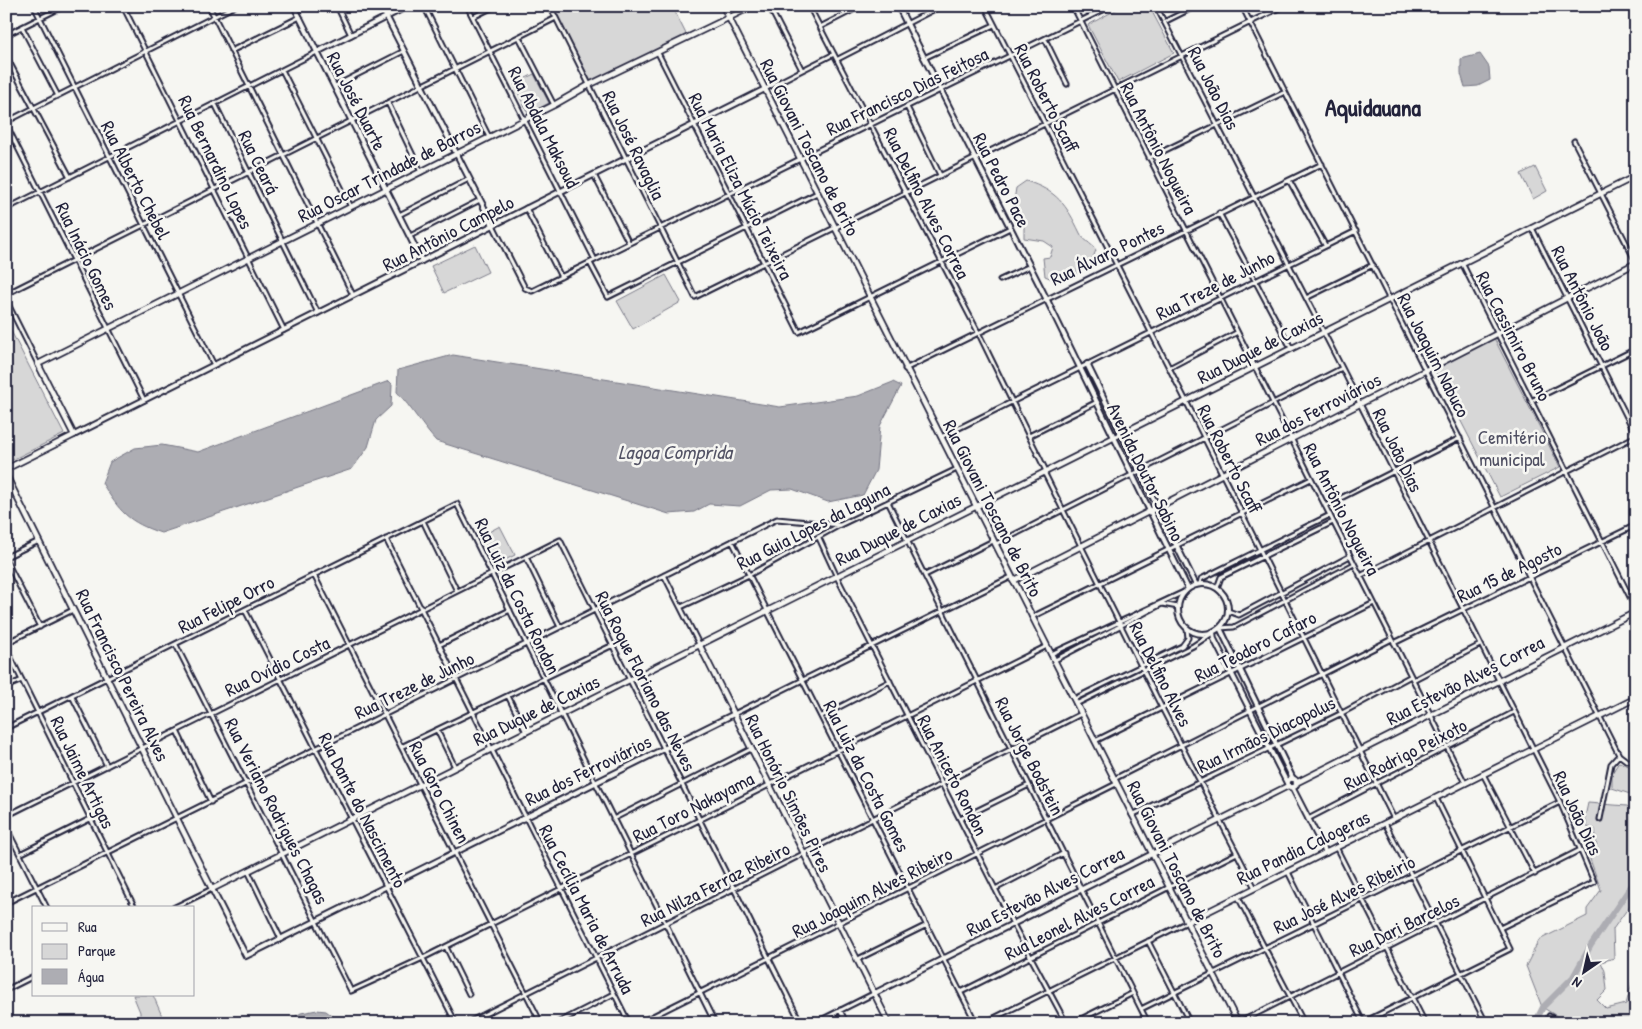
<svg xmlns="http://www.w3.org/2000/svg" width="1642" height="1029" font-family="'Patrick Hand',sans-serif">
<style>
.green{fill:#d7d7d7;stroke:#7c7c89}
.water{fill:#adadb3;stroke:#757583}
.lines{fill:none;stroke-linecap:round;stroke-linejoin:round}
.river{stroke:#adadb3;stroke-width:6}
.minor-casing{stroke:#22223b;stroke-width:7}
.tertiary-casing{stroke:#22223b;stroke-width:8}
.secondary-casing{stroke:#22223b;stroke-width:8}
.minor{stroke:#f6f6f2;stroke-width:3}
.tertiary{stroke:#f6f6f2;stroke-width:4}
.secondary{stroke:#f6f6f2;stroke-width:4.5}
.labels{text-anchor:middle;stroke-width:5;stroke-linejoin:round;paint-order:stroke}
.street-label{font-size:19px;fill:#22223b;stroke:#f6f6f2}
.park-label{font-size:19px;fill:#4f4f62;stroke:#f6f6f2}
.water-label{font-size:20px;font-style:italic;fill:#535365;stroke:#f6f6f2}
.district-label{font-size:24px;font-weight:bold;fill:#22223b;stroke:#f6f6f2}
</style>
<rect width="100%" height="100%" fill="#f6f6f2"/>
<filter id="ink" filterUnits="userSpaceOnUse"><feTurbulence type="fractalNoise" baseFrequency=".02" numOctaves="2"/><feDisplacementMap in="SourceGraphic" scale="10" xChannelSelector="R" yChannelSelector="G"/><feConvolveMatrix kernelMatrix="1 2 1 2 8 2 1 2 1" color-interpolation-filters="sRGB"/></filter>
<g filter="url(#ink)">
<path class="green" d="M551,6H672L687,36L589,85Z
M1123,6H1149L1174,53L1118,82L1088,25Z
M534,74L549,103L528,114L514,84Z
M1535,167L1547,191L1533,199L1521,174Z
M1026,181C1057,191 1066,204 1080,233C1083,240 1091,243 1096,250L1091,263L1087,267L1081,266L1077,270L1076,276L1069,271L1052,279L1045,276L1043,258L1050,257L1053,247L1044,241L1024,238V227L1018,223L1013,207L1016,188Z
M475,245L488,272L444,293L431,266Z
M666,275L681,302L633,329L617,301Z
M10,329L64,434L6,463V331Z
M1494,338L1560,467L1500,497L1434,369Z
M500,526L515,555L495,565L481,536Z
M1619,762L1636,769V804L1630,794L1612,788V773Z
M1588,803L1627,806L1636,812V897L1613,929L1614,958L1601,962L1605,971L1607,990L1597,1000L1606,1009L1626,1004L1636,969V1023H1568L1542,1007L1526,966L1539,940L1587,916V909L1601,890L1586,848L1597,851L1595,829L1587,827L1585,817Z
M133,995H153L165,1023H140V1012Z"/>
<path class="water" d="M1480,54L1489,67L1490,80L1478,86L1465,87L1461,74V59Z
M453,355L780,407L858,396L893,382L901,386L880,426L876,470L863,495L828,502L792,489L771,490L740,506L709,504L694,512L669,514L436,441C422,426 412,408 397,392L398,370Z
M389,381L392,384L391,406L376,420L368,447L352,469L161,533C128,522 120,512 102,483L110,462L135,448L162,445L198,452Z
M317,1010L326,1011L342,1023H284L301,1013Z"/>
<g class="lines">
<path class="river" d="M1532,1023L1538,1017L1543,1007L1573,977L1591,945L1636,879"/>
<g class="minor-casing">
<path id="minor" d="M34,6L214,365
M123,6L284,330
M209,6L353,295
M337,6L351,35
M424,6L489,137
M467,6L595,260
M550,6L695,297L1283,6
M769,6L802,70
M809,6L978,332L1045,469
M985,6L1186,401L1394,819
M1073,6L1465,783
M1156,6L1342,368L1560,802L1594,882L1500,928
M1242,6L1619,755L1627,761H1636
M473,17L495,6
M1164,22L1196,6
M22,27L58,96
M820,27L861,6
M6,35L64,6
M519,37L554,105
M1045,39L1067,84
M231,51L300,17
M658,53L799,332L1010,228
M6,56L70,177
M924,58L994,25
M838,59L941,6
M282,70L351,207
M335,86L404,51
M765,89L834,54
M388,103L421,172
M215,104L318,313
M907,107L940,175
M6,122L235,6
M6,124L144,400
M1574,141L1636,262
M1149,158L1285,92
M594,175L629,243
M1289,180L1325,245
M526,208L561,277
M6,209L317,52
M1219,213L1291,348
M399,215L469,179
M493,225L525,288L532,291L1111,6
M1532,228L1636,435
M410,236L480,200
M590,263L608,297L817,193
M1462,263L1636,609
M1000,280L1030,266
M6,294L556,18
M1306,298L1373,265
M6,300L38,364
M1169,368L1236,333
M905,369L1322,164
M1531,401L1636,349
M1029,436L1097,402
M941,437L1356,231
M1044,472L1162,708L1255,888
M888,502L1148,1023
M1325,506L1460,438
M423,521L457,591
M819,538L837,577L1013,924L1066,1023
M386,539L629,1023
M732,541L976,1023
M996,544L1342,368
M6,557L39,541
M526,557L560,627
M6,560L40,627
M314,575L541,1023
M664,575L699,644
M925,575L993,541
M1360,576L1636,436
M1200,584L1201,579L1330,515
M1217,588L1221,577L1333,522
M681,607L749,575L840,525L957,469
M245,610L456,1023
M1228,611L1239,615L1350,556
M1032,617L1311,479
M1220,628L1234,627L1354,564
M6,643L73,610
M1394,643L1636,525
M176,645L351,991L423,958L1047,646
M439,645L510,610
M6,648L135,908
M1051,654L1186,591
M1055,660L1162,604L1178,607
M1413,680L1480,645
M6,687L22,680
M72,696L107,766
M508,696L526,732
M1074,699L1182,646L1188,638L1187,629
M1076,704L1193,646L1211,634
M734,714L1011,577
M822,716L890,681
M6,728L457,504L715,1023
M437,730L455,767
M177,731L211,802
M1095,741L1374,603
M401,747L613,645
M1483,774L1535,874
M1114,779L1392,639
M1132,815L1342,713L1411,676
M6,816L560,540L801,1023
M613,819L751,749
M960,819L1029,785
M1308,819L1514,712
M1600,819L1611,764L1619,755
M1385,823L1483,1017
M6,827L47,908
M1336,847L1425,1023
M20,854L90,819
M248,871L281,939
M1288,872L1363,1022
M995,889L1064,853
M1238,897L1304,1023
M6,903L777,519L840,525
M173,908L212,889
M1148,941L1190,1023
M446,947L469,994
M856,960L927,925
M6,990L34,976
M961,992L1237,853
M1141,1009L1560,802
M840,1010L846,1023
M1549,1016L1561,1023
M467,1023L1081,714
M557,1023L614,994
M639,1023L1116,784
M815,1023L873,994
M984,1023L1187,922
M1073,1023L1133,993
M1238,1023L1580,850
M1362,1023L1510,949L1436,798"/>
</g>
<g class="tertiary-casing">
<path id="tertiary" d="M294,6L422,261
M381,6L493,225
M898,6L1046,298L1188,589
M317,52L408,6
M1087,364L1196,585
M74,435L765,89
M1178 609a25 25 0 1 1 50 0a25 25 0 1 1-50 0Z
M1220,628L1293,779
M1213,632L1214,639L1287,783
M1292,787L1326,853
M212,889L246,956L734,714
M873,994L1152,854"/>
</g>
<g class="secondary-casing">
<path id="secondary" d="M723,6L1238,1023
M6,469L74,435L38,364L554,105L589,85L753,6
M6,475L212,889L1636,176
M1013,581L1636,263
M699,644L889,1023
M1287.5 783a4.5 4.5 0 1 1 9 0a4.5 4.5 0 1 1-9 0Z
M1296,783L1636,612
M1152,854L1288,786
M1187,922L1636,698"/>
</g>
<use href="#minor" class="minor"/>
<use href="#tertiary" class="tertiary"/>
<use href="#secondary" class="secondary"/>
</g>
</g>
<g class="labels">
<g class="street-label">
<text transform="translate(1214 88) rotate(63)" y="7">Rua João Dias</text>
<text transform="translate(907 91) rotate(-26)" y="7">Rua Francisco Dias Feitosa</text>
<text transform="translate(1047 98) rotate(63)" y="7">Rua Roberto Scaff</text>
<text transform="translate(357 101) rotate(63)" y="7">Rua José Duarte</text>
<text transform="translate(544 127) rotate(63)" y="7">Rua Abdala Maksoud</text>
<text transform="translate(634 145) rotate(64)" y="7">Rua José Ravaglia</text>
<text transform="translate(810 147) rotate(63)" y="7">Rua Giovani Toscano de Brito</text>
<text transform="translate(1159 148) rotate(63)" y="7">Rua Antônio Nogueira</text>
<text transform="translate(216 162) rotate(64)" y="7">Rua Bernardino Lopes</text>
<text transform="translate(259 162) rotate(64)" y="7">Rua Ceará</text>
<text transform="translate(389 171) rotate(-27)" y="7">Rua Oscar Trindade de Barros</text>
<text transform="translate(136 180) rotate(63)" y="7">Rua Alberto Chebel</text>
<text transform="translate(1002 180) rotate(63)" y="7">Rua Pedro Pace</text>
<text transform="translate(741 186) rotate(63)" y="7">Rua Maria Eliza Múcio Teixeira</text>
<text transform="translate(927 203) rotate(63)" y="7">Rua Delfino Alves Correa</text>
<text transform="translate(448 233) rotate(-27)" y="7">Rua Antônio Campelo</text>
<text transform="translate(1107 253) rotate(-26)" y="7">Rua Álvaro Pontes</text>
<text transform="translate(87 256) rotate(64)" y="7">Rua Inácio Gomes</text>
<text transform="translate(1215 285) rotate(-27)" y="7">Rua Treze de Junho</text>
<text transform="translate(1583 298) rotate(63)" y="7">Rua Antônio João</text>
<text transform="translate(1514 336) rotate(63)" y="7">Rua Cassimiro Bruno</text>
<text transform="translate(1260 347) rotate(-27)" y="7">Rua Duque de Caxias</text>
<text transform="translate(1434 355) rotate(63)" y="7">Rua Joaquim Nabuco</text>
<text transform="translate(1318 409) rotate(-27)" y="7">Rua dos Ferroviários</text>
<text transform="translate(1398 450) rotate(64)" y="7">Rua João Dias</text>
<text transform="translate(1230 459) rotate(63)" y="7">Rua Roberto Scaff</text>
<text transform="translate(1146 472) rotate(64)" y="7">Avenida Doutor Sabino</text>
<text transform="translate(993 508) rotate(63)" y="7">Rua Giovani Toscano de Brito</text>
<text transform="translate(1342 509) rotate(63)" y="7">Rua Antônio Nogueira</text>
<text transform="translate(813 526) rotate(-27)" y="7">Rua Guia Lopes da Laguna</text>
<text transform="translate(898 529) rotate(-27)" y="7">Rua Duque de Caxias</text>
<text transform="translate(1509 572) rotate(-26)" y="7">Rua 15 de Agosto</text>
<text transform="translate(518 596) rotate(64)" y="7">Rua Luiz da Costa Rondon</text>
<text transform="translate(226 604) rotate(-27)" y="7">Rua Felipe Orro</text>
<text transform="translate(1255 646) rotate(-27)" y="7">Rua Teodoro Cafaro</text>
<text transform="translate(277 666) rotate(-26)" y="7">Rua Ovídio Costa</text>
<text transform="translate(1161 674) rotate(63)" y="7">Rua Delfino Alves</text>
<text transform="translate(123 675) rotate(64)" y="7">Rua Francisco Pereira Alves</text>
<text transform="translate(1465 680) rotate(-27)" y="7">Rua Estevão Alves Correa</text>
<text transform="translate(646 681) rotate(63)" y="7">Rua Roque Floriano das Neves</text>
<text transform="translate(414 685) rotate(-26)" y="7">Rua Treze de Junho</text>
<text transform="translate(536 710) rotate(-26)" y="7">Rua Duque de Caxias</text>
<text transform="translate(1266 734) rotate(-26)" y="7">Rua Irmãos Diacopolus</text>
<text transform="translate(1405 754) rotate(-27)" y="7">Rua Rodrigo Peixoto</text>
<text transform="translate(1030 756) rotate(63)" y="7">Rua Jorge Bodstein</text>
<text transform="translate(588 770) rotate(-26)" y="7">Rua dos Ferroviários</text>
<text transform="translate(83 772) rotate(64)" y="7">Rua Jaime Artigas</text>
<text transform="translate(953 775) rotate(63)" y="7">Rua Aniceto Rondon</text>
<text transform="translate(867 776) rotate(63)" y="7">Rua Luiz da Costa Gomes</text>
<text transform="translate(440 792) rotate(63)" y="7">Rua Goro Chinen</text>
<text transform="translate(789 793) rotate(64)" y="7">Rua Honório Simões Pires</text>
<text transform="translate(693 807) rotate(-27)" y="7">Rua Toro Nakayama</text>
<text transform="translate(363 810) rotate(63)" y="7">Rua Dante do Nascimento</text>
<text transform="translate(277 811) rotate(63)" y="7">Rua Veriano Rodrigues Chagas</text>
<text transform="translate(1578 813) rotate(65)" y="7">Rua João Dias</text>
<text transform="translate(1303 847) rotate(-26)" y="7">Rua Pandia Calogeras</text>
<text transform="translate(1177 869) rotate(63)" y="7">Rua Giovani Toscano de Brito</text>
<text transform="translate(715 884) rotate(-27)" y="7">Rua Nilza Ferraz Ribeiro</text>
<text transform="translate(1045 891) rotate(-27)" y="7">Rua Estevão Alves Correa</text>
<text transform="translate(872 892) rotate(-27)" y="7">Rua Joaquim Alves Ribeiro</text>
<text transform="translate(1344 894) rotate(-26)" y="7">Rua José Alves Ribeirio</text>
<text transform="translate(587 909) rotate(63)" y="7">Rua Cecília Maria de Arruda</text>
<text transform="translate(1079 917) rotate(-27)" y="7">Rua Leonel Alves Correa</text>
<text transform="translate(1404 925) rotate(-26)" y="7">Rua Dari Barcelos</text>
</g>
<g class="park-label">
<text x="1512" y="444">Cemitério<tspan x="1512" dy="22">municipal</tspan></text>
</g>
<g class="water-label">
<text x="675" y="459">Lagoa Comprida</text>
</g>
<g class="district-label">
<text x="1373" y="116">Aquidauana</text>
</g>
</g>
<rect width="1642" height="1029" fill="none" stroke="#f6f6f2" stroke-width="25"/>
<rect x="12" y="12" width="1617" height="1004" fill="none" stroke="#22223b" stroke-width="2" filter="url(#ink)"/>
<rect x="32" y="906" width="162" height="90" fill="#f6f6f2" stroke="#a1a1a9"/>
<rect x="42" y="923" width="25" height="8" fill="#f6f6f2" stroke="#a1a1a9"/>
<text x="78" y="932" font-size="15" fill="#22223b">Rua</text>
<rect x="42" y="944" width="25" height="15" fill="#d7d7d7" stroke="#a1a1a9"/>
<text x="78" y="956" font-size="15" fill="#22223b">Parque</text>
<rect x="42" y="969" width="25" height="15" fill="#adadb3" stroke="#a1a1a9"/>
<text x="78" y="982" font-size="15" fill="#22223b">Água</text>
<g transform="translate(1584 972) rotate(214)" stroke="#f6f6f2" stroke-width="4" paint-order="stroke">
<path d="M0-4L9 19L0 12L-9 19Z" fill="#22223b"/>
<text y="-8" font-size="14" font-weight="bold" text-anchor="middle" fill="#22223b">N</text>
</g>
</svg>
